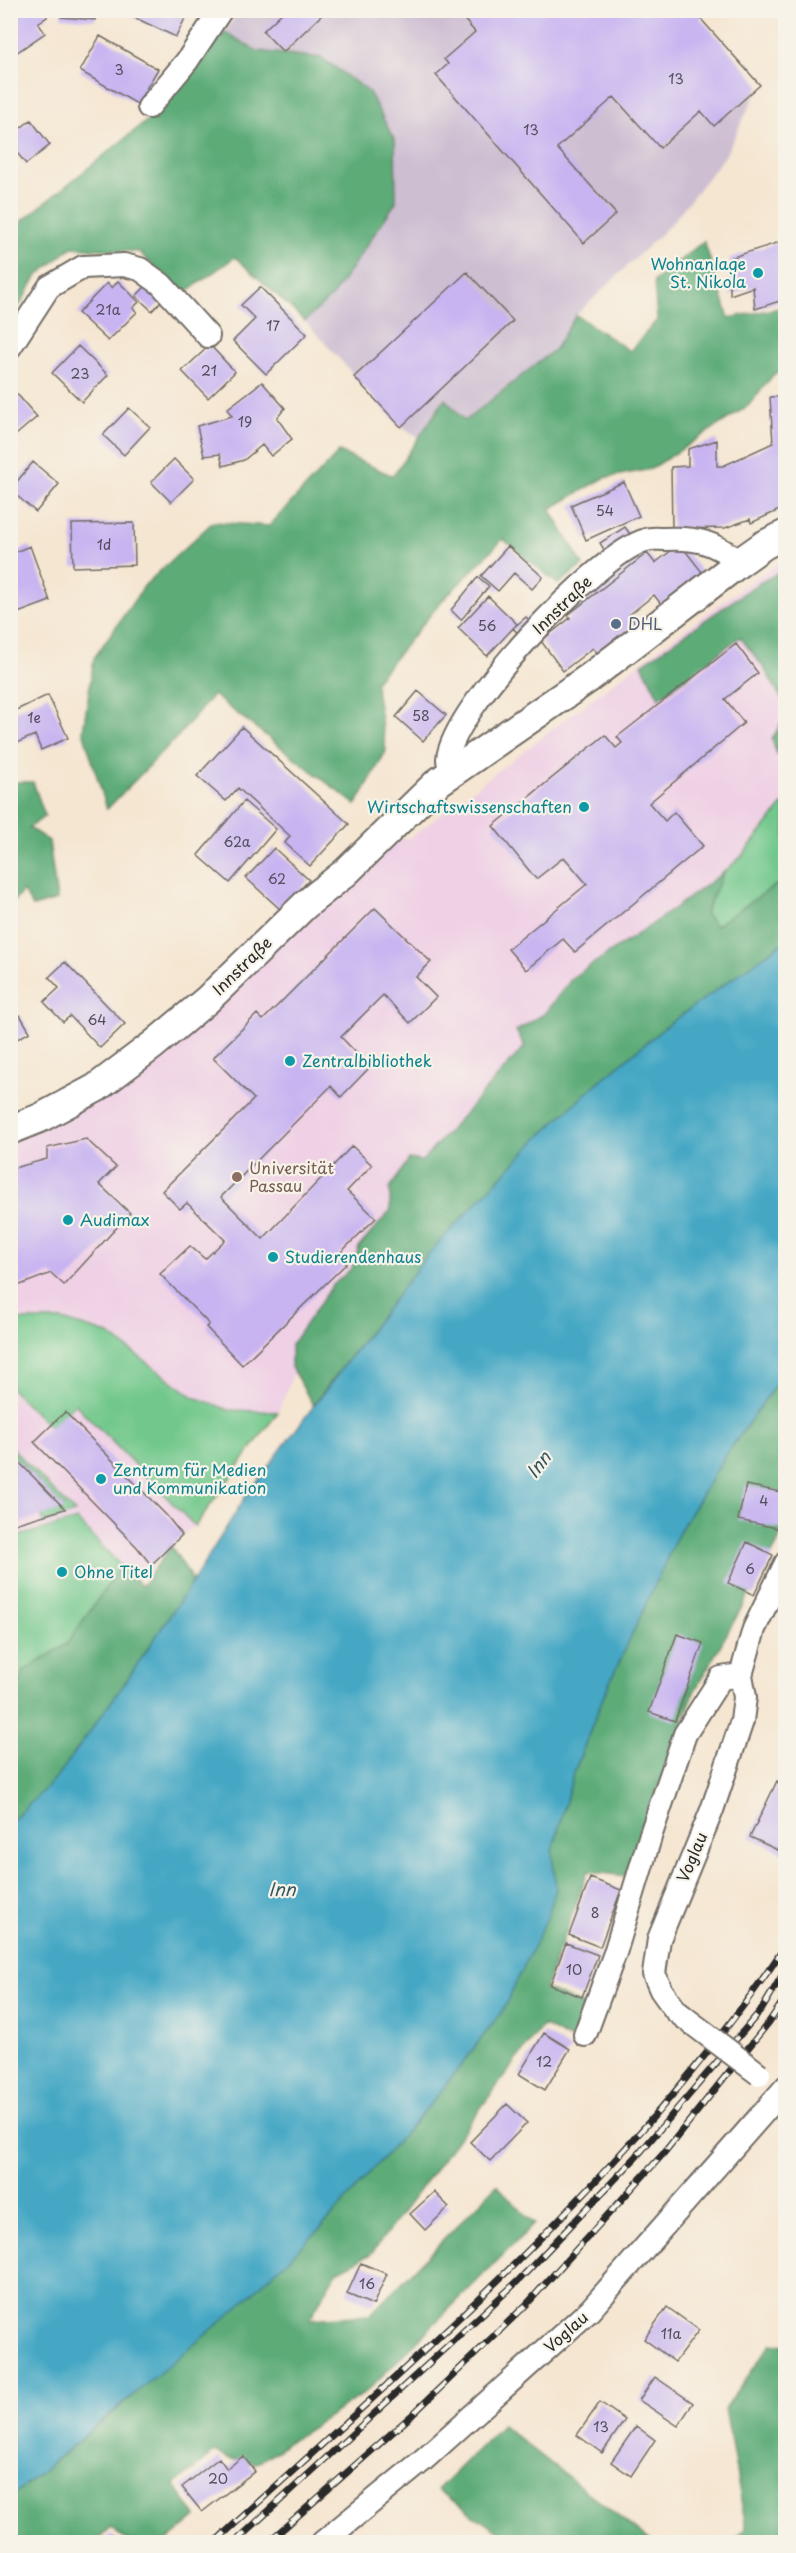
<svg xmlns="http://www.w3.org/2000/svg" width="796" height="2553" font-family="'Playpen Sans',sans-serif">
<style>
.built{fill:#efd0e5}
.industrial{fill:#cdbed2}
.green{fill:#72c88c;stroke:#4e7a5c;stroke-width:1.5}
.forest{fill:#5dac78;stroke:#446c52;stroke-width:1.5}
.water{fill:#45a7c4;stroke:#386978;stroke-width:1.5}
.building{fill:#c7b4f1}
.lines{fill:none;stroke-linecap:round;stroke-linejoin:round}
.minor-casing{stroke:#726c65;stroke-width:26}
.tertiary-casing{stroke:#726c65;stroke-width:32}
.minor{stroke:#fff;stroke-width:22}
.tertiary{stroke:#fff;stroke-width:28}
.rail-casing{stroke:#2b2b2b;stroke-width:7}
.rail{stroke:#f7f3e8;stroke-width:4.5;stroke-dasharray:14;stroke-linecap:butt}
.minor-bridge-casing{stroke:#726c65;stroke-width:26;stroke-linecap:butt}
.minor-bridge{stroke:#fff;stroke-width:22}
.culture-dot{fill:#0f9aa8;stroke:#f7f3e8;stroke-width:2}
.service-dot{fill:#5c6f8a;stroke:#f7f3e8;stroke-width:2}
.education-dot{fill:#8d6e63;stroke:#f7f3e8;stroke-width:2}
.labels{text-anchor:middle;stroke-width:4.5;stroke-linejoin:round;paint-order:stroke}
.number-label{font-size:14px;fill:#524d5c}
.culture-label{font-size:16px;fill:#0d838f;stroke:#f7f3e8;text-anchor:start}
.street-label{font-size:16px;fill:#2b2b2b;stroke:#f7f3e8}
.service-label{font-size:16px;fill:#4e5e75;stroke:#f7f3e8;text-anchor:start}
.education-label{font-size:16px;fill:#785e54;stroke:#f7f3e8;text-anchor:start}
.water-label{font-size:18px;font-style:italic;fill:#345661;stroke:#f7f3e8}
</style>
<rect width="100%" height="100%" fill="#f7f3e8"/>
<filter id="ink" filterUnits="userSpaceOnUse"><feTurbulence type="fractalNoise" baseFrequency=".0167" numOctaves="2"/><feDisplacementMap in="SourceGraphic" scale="12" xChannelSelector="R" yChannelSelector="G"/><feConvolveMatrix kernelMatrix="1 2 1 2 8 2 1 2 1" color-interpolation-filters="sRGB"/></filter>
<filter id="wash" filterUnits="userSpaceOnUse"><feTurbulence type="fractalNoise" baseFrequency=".008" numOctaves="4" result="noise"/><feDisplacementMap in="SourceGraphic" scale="24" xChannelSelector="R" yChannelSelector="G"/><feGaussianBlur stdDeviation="1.35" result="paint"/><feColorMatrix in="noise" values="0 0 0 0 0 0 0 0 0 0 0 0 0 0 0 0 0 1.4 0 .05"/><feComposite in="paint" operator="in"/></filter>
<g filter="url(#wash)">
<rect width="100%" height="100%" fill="#f5e6d1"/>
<path class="built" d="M785,560V884L419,1224L292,1377L278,1412L195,1526L182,1535L135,1581L11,1765V1130L76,1100L375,845L411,837L662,646L762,573Z"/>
<path class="industrial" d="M239,10L709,11L700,18L760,85L725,156L671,224L576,315L555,349L465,421L445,399L419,437L401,427L305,321L333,295L322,58L257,51L225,32Z"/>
<path class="green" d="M785,802V879L715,926L705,913L724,872L741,857Z
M10,1320H62L108,1334L194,1397L229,1410L278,1412L195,1526L75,1404L50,1427L11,1389Z
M10,1446L75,1513L43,1523L41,1516L64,1508L11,1453Z
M77,1520L121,1566L67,1644L24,1671L11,1712V1538Z"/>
<path class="forest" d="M225,32L257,51L322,58L369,92L395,141L396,202L333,295L305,321L235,257L182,295L139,252L72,247L36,277L11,321V230L154,115Z
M704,241L729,318L785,307V370L774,374L748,406L651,469L604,478L550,509L583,565L558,584L503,539L441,602L375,682L386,751L356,805L213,695L179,735L107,809L83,731L94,658L145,585L213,522L269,526L339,452L393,476L445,399L465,421L555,349L576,315L630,351L657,320L654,281Z
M785,569V705L764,668L740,637L659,698L642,664L756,585Z
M785,717V746L777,755L772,739Z
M11,782H33L45,816L29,828L49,841L57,900L33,907L23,891L11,905Z
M724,872L705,913L715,926L785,879V941L669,1024L595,1085L540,1136L428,1255L313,1405L291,1367V1345L332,1286L352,1268L359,1247L390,1211V1188L409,1159L422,1161L525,1046L516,1031L544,1014L573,977L651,925Z
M785,1371V1523L777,1545L694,1692L625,1876L588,1871L545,1989L584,2006L571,2040L543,2025L371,2254L337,2271L310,2319L370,2315L497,2185L534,2224L365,2393L257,2463L230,2459L214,2452L175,2485L196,2517L166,2542H128L111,2527L96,2542H11V2497L112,2414L322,2227L434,2100L503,2010L556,1889L552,1852L573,1775L604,1695L680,1530L724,1458Z
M171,1546L193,1581L127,1680L58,1776L11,1822V1712L24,1671L67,1644L121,1566L142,1586Z
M771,2344L785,2346V2542H731L746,2528L725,2408Z
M502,2425L651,2542H513L437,2490Z"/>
<path class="water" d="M785,941V1371L724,1458L680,1530L604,1695L573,1775L552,1852L556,1889L547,1918L503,2010L434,2100L322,2227L235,2310L11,2497V1822L58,1776L127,1680L193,1581L246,1496L428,1254L540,1136L595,1085L669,1024Z"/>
<g id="blocks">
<path class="building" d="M10,10H47V17L38,23L45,33L10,57Z
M62,10H96L95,20L61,17Z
M131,10H189L176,37L129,15Z
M285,10H327L283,52L263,31Z
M456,10H709L700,18L760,85L714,126L701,111L660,148L614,97L557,148L616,214L584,243L436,75L448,64L444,59L475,32Z
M100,36L158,69L137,104L80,71Z
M31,120L50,145L26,164L10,144V136Z
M786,240V299L755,309L753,287L730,295V258Z
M467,272L513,321L401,427L354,377Z
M118,281L139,302L133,308L137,312L108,341L78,313L107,283L112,288Z
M150,282L165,297L152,311L136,296Z
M260,287L307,334L266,374L233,341L255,319L241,305Z
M210,345L235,372L208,398L182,371Z
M78,346L108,375L82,402L52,373Z
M786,380V507L751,523L750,519L725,528L672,529L671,467L688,466V449L717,440V466H723L773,443L770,397L784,396L780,383Z
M262,382L285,408L277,418L292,439L271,456L262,445L244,460L223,466L220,454L204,456L197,426L232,416L227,409Z
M10,386L37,417L10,440Z
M129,408L150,427L124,455L103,435Z
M174,459L194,479L171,502L151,482Z
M33,462L59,484L36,512L10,490Z
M624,482L639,516L586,540L571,505Z
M134,523L135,565L73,567L72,524Z
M625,527L632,537L606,553L600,543Z
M680,544L702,572L661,604L654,595L629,615L636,624L598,654L593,648L563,671L541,641L570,618L568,615L647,553L655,563Z
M30,546L50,601L10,616V566L14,565L10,554Z
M508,546L543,577L532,589L514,573L498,591L481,576Z
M478,577L489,586L461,620L451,610Z
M488,596L517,624L487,656L458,628Z
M526,617L533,624L520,636L513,628Z
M736,644L758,673L725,699L744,723L649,803L665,821L674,812L703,846L575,952L563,939L526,970L508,949L587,884L564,857L536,879L493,826L605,735L616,748L622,743L617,737Z
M418,691L446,715L423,741L396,717Z
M48,695L68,738L41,750L35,735L12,745L10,713Z
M242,727L349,824L310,866L285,843L290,836L238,788L226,801L197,776Z
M244,801L276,829L230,883L198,855Z
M274,848L309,880L281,910L246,878Z
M375,908L431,962L416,977L436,997L410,1023L383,995L341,1037L370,1067L341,1097L331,1086L221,1197L263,1239L352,1146L372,1165L347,1191L376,1218L338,1255L346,1264L242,1365L206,1327L209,1324L160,1274L190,1246L205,1259L225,1240L187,1203L180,1209L162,1191L254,1099L213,1058L257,1014L263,1020Z
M65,962L125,1024L100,1048L70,1016L63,1022L44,1002L59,988L49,977Z
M20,1015L30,1032L10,1043V1021Z
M86,1139L116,1167L99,1184L130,1213L64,1285L51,1273L10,1289V1169L47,1159V1148Z
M65,1412L167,1516L182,1535L151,1565L137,1547L34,1442Z
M10,1453L65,1509L11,1525Z
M746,1485L786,1493V1510L782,1529L738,1520Z
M747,1542L773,1555L754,1595L728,1583Z
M677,1634L703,1643L675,1721L649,1712Z
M777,1781L786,1785V1854L750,1837Z
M590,1878L621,1890L600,1947L569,1935Z
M566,1943L598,1955L582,1997L550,1985Z
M544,2033L570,2049L545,2090L519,2074Z
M507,2104L527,2123L490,2161L470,2142Z
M434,2192L449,2207L425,2230L410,2214Z
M361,2263L387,2274L373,2305L347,2294Z
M667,2307L699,2330L675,2362L644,2339Z
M655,2377L693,2403L678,2426L639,2400Z
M600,2402L625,2420L602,2453L577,2435Z
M636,2426L655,2440L631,2476L611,2462Z
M243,2456L255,2471L202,2512L182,2487L219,2458L227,2469Z
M111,2534L119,2542H103Z"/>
</g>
</g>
<g filter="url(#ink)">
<use href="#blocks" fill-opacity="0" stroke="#726c65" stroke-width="1.5"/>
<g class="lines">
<g class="minor-casing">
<path id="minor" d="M149,107L187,61L221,10
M10,347L49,287L83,267L124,265L140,269L161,284L208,336
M451,772C450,768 448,763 448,759C452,709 598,553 646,540C651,538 658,539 664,539C696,537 714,542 740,562
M685,2018L676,2011L661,1990L654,1974L659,1939L712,1810L742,1721L745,1697L741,1675L754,1629L786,1563
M585,2035L615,1953L651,1834L685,1734L721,1678L741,1675
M323,2542L422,2461L590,2310L786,2087"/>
</g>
<g class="tertiary-casing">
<path id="tertiary" d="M10,1130L40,1118L96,1088L153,1045L207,1000L305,905L346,872L437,783L589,678L740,562L764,545L786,534"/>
</g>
<use href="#minor" class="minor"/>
<use href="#tertiary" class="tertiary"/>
<g class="rail-casing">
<path id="rail" d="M215,2542C416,2357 633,2174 786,1945
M235,2542L519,2280L576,2220L637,2156L762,2009L786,1969
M268,2542L412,2415L526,2305L663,2154L769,2022L786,1997"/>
</g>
<use href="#rail" class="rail"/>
<g class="minor-bridge-casing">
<path id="minor-bridge" d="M685,2018L759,2074"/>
</g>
<use href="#minor-bridge" class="minor-bridge"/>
</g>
</g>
<g class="culture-dot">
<circle cx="758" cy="273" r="6"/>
<circle cx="584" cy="807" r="6"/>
<circle cx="290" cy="1061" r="6"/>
<circle cx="68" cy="1220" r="6"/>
<circle cx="273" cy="1257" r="6"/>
<circle cx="101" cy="1479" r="6"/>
<circle cx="62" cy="1572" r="6"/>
</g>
<circle class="service-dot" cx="616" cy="624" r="6"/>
<circle class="education-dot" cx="237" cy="1177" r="6"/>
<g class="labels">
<g class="number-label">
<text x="119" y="75">3</text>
<text x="676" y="84">13</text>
<text x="531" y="135">13</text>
<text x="108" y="315">21a</text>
<text x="273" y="331">17</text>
<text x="209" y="376">21</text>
<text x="80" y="379">23</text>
<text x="245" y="427">19</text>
<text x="605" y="516">54</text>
<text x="104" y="550">1d</text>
<text x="487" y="631">56</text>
<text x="421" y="721">58</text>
<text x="34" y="723">1e</text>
<text x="237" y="847">62a</text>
<text x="277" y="884">62</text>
<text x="97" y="1025">64</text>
<text x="764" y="1506">4</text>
<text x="750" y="1574">6</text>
<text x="595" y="1918">8</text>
<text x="574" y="1975">10</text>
<text x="544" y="2067">12</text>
<text x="367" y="2289">16</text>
<text x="671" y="2339">11a</text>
<text x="601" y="2432">13</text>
<text x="218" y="2484">20</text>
</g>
<g class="culture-label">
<text x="746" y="270" text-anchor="end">Wohnanlage<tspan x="746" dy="18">St. Nikola</tspan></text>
<text x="572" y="813" text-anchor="end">Wirtschaftswissenschaften</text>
<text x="302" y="1067">Zentralbibliothek</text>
<text x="80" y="1226">Audimax</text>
<text x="285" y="1263">Studierendenhaus</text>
<text x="113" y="1476">Zentrum für Medien<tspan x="113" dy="18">und Kommunikation</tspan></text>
<text x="74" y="1578">Ohne Titel</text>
</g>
<g class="street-label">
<text transform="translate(562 605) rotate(-44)" y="6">Innstraße</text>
<text transform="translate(242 966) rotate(-44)" y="6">Innstraße</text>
<text transform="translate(692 1857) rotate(-67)" y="6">Voglau</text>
<text transform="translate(566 2332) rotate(-42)" y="6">Voglau</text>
</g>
<g class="service-label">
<text x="628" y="630">DHL</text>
</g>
<g class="education-label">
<text x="249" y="1174">Universität<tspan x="249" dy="18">Passau</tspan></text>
</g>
<g class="water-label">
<text transform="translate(539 1465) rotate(-53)" y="6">Inn</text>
<text x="282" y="1896">Inn</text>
</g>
</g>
<rect width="796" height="2553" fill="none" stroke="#f7f3e8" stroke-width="36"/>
</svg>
